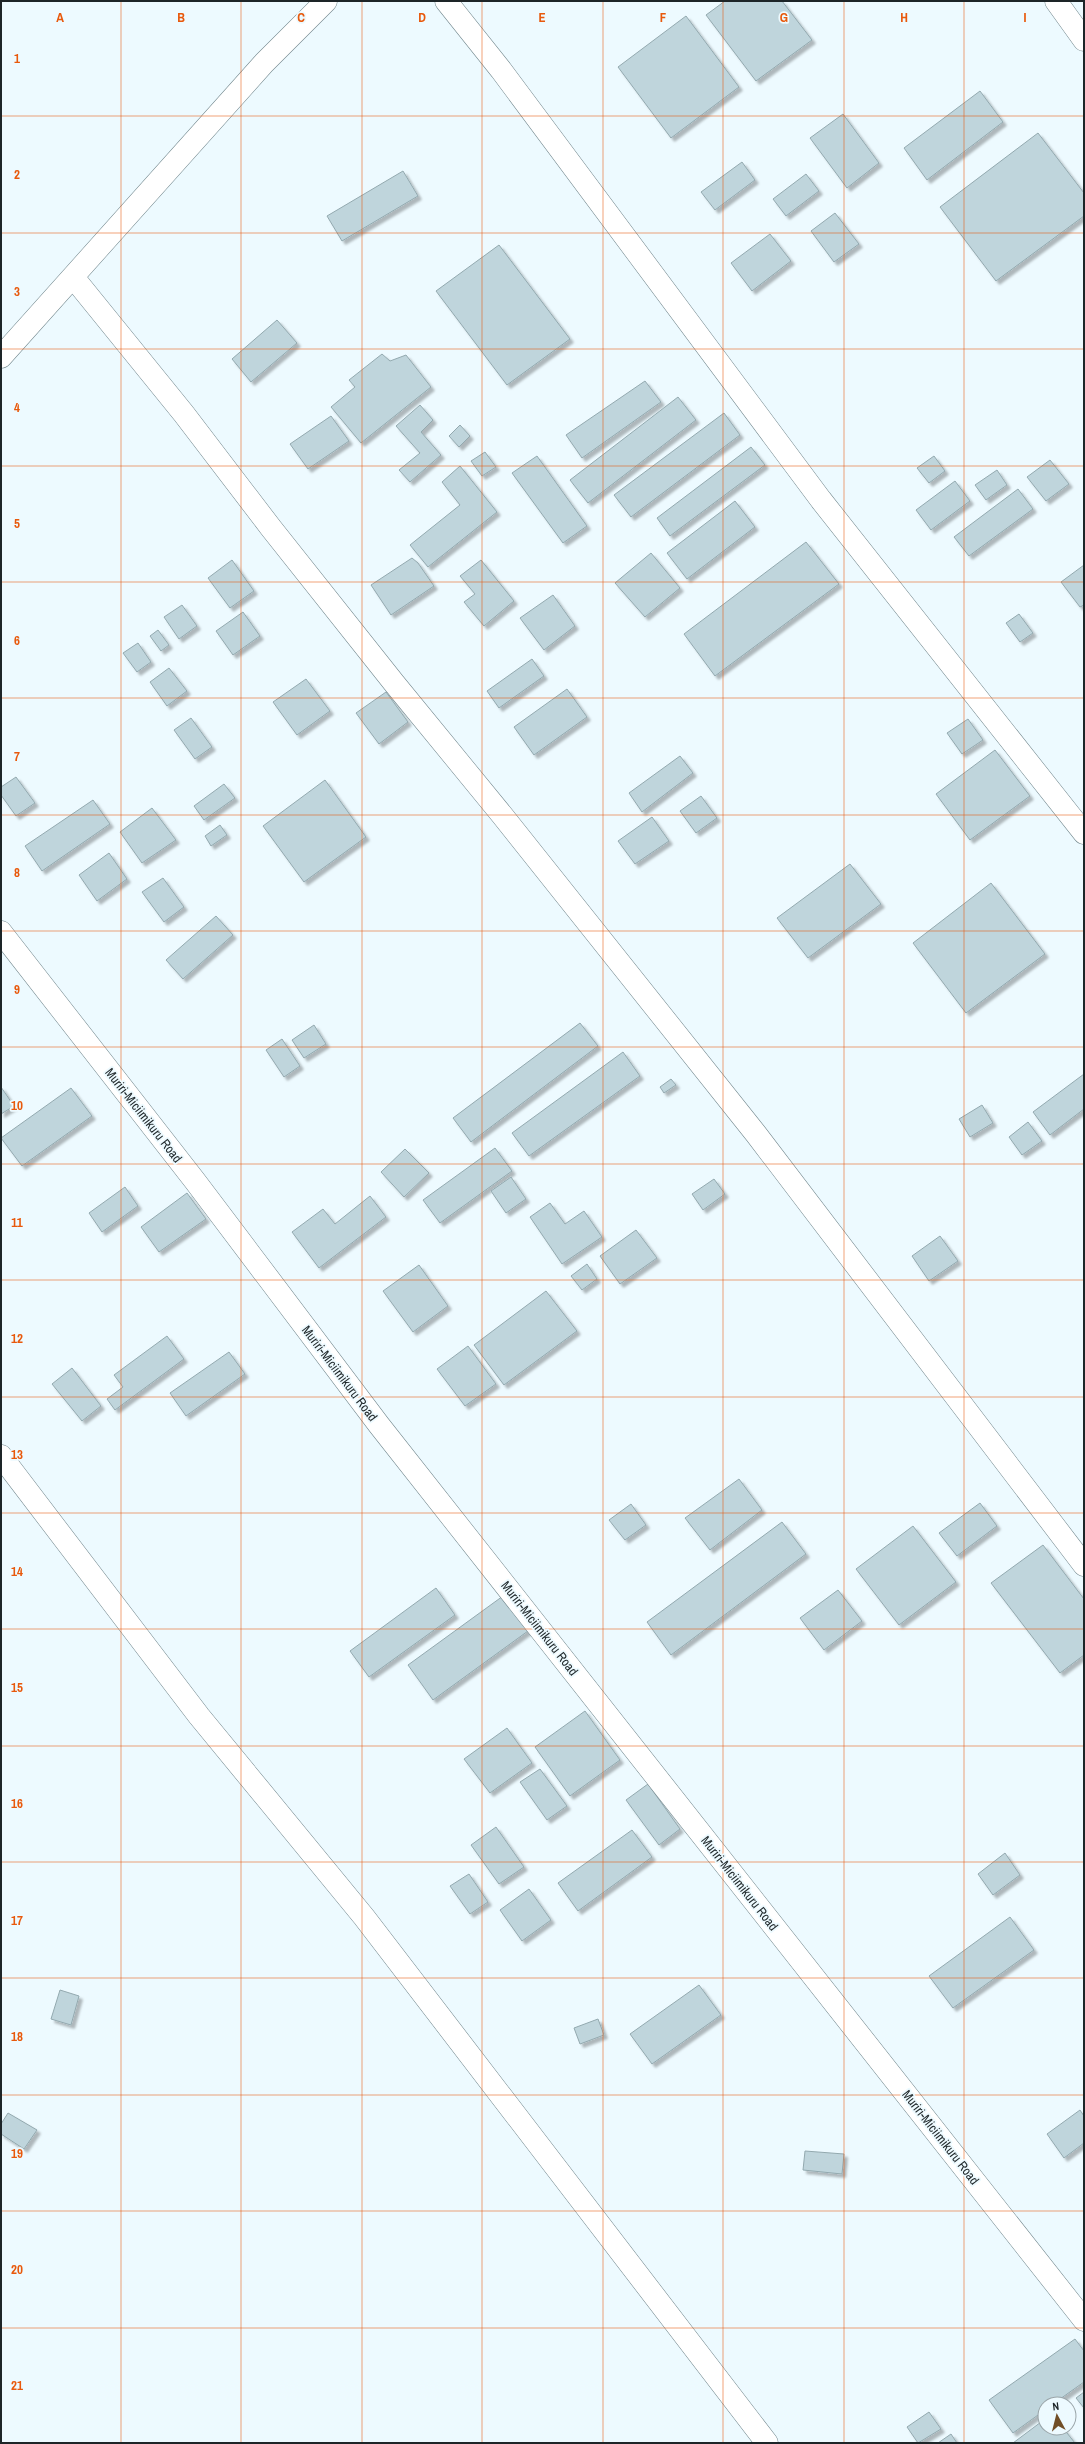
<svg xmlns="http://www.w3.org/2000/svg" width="1085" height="2444" font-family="'Archivo Narrow',sans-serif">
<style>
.building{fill:#bfd5dc;stroke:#93a9af;filter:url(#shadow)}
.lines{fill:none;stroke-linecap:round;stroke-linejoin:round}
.minor-casing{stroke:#71868c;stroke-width:23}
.tertiary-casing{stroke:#71868c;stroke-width:23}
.minor{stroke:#fff;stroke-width:22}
.tertiary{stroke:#fff;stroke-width:22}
.grid{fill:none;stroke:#e8590c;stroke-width:1;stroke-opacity:0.55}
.labels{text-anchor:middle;stroke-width:3.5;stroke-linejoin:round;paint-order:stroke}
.street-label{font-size:13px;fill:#1d2528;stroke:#edfaff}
.grid-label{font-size:13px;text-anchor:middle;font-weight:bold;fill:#e8590c;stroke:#edfaff;stroke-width:3.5;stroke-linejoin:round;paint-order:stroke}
</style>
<defs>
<filter id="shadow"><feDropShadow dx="3.5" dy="3.5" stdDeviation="1" flood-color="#0004"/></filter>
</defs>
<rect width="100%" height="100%" fill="#edfaff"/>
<path class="building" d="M725,1H782L812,40L756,81L706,15Z
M686,16L739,87L671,138L618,67Z
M980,91L1003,122L927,180L904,148Z
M843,114L879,163L847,188L810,138Z
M1038,133L1084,193V216L996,281L940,207Z
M742,162L755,180L715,210L701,192Z
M403,171L418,196L342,241L327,216Z
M806,174L819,191L786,216L773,199Z
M835,213L859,244L834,262L811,231Z
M770,234L791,261L752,291L731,263Z
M499,245L570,339L507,385L436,291Z
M277,320L297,343L251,382L232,359Z
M382,354L390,361L406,355L431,387L361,443L331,407L355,387L349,380Z
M645,381L661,402L582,458L566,435Z
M678,397L696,420L588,503L570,480Z
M420,405L433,420L421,432L441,455L410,482L399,470L420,453L396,426Z
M724,413L740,435L631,517L614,495Z
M331,416L349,441L308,469L290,444Z
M460,425L470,436L459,447L449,436Z
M751,447L765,465L670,536L657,518Z
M485,452L496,467L482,476L471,461Z
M537,456L587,526L563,543L512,473Z
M934,456L945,471L929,483L917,468Z
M1050,460L1069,484L1046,501L1027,477Z
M460,466L497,512L428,567L410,545L460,505L442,482Z
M997,470L1007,485L986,500L975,485Z
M955,481L970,501L931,530L916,510Z
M1018,489L1033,509L969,556L954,537Z
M735,501L755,527L687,579L667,553Z
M806,542L839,584L715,676L684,634Z
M651,553L680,588L645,617L615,583Z
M412,558L418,563L434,586L391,615L371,585Z
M232,560L254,591L230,608L208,578Z
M481,560L514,601L484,626L464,602L475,594L460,576Z
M1084,565V605L1080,607L1061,582Z
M553,595L575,626L544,650L520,618Z
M182,605L197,626L179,639L164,617Z
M243,612L260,636L233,655L216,631Z
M1019,614L1033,633L1020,642L1006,623Z
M158,630L169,645L161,651L150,636Z
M138,643L151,662L137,672L123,653Z
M532,659L544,676L499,708L487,691Z
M169,668L187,691L167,706L150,682Z
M306,679L330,711L297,735L273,702Z
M567,689L587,717L534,755L514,727Z
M386,692L408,722L379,744L356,713Z
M191,718L212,747L195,759L174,730Z
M968,719L983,740L962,754L947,733Z
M995,750L1030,796L970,840L936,794Z
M680,756L693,773L642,812L629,793Z
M16,777L35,803L16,816L1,795V787Z
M325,780L366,837L304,882L263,826Z
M224,784L235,798L204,820L194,806Z
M701,796L717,818L696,833L680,811Z
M93,800L110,824L42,871L25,846Z
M152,808L176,840L142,863L120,832Z
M652,817L669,841L635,864L618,841Z
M220,825L227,835L211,846L205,836Z
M109,853L127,879L97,901L79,875Z
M850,864L881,904L808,958L777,918Z
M163,878L184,907L164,922L142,892Z
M991,883L1045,954L966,1013L913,943Z
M216,916L233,935L183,979L166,960Z
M580,1023L598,1046L471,1142L453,1118Z
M314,1025L326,1044L304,1058L292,1040Z
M282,1039L300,1066L284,1077L266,1050Z
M623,1052L640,1076L529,1156L512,1133Z
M1084,1074V1109L1050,1135L1033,1112Z
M671,1079L676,1085L664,1093L660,1087Z
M1,1087L14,1106L1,1114Z
M71,1088L92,1116L22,1166L1,1138Z
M982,1105L993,1123L970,1137L959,1119Z
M1028,1122L1042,1141L1022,1155L1009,1137Z
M495,1148L512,1171L440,1223L423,1200Z
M405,1149L429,1173L404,1197L381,1172Z
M511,1177L526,1199L506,1213L491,1191Z
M714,1179L725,1194L703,1210L692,1194Z
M125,1187L138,1206L102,1232L89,1213Z
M187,1193L206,1219L159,1252L141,1227Z
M370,1196L386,1217L319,1268L292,1232L323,1209L335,1224Z
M550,1203L565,1224L584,1211L602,1237L562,1264L530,1217Z
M636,1230L657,1258L620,1284L600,1256Z
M940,1236L958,1261L929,1281L912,1256Z
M587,1264L597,1279L582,1290L571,1276Z
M419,1265L448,1306L413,1332L383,1291Z
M546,1291L577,1331L504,1385L474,1345Z
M167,1336L184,1359L115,1410L107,1399L123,1387L114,1375Z
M468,1346L496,1384L465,1406L437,1369Z
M229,1352L245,1374L186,1416L170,1393Z
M72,1368L101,1406L82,1421L52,1384Z
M739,1479L762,1510L710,1550L685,1518Z
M980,1503L997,1526L957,1556L939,1533Z
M631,1504L646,1525L625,1540L609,1520Z
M782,1522L806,1554L671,1655L647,1622Z
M913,1526L956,1582L899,1625L856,1569Z
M1043,1545L1084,1599V1655L1060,1673L991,1583Z
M436,1588L455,1615L369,1677L350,1651Z
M838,1590L862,1621L824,1650L800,1618Z
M503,1596L528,1631L433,1700L408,1665Z
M585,1711L620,1760L570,1796L535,1747Z
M507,1728L532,1763L490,1793L464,1759Z
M540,1769L567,1806L547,1820L520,1782Z
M648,1784L680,1829L659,1845L626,1800Z
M496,1827L524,1867L499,1884L471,1845Z
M632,1830L652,1857L578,1911L558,1883Z
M1005,1853L1020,1875L993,1895L978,1874Z
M469,1874L488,1902L470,1914L450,1886Z
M529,1889L551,1920L522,1941L500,1910Z
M1010,1917L1034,1950L953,2008L929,1976Z
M699,1985L721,2015L652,2064L630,2034Z
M60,1990L79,1996L71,2025L51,2019Z
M598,2019L604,2035L580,2044L574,2028Z
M1080,2110L1084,2116V2143L1064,2158L1047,2134Z
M8,2113L37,2130L24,2149L1,2134V2124Z
M805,2151L844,2154L842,2174L803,2170Z
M1075,2339L1084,2351V2382L1053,2404H1045V2410L1013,2433L989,2400Z
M1084,2392V2408L1076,2398Z
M929,2412L941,2429L918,2443L907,2427Z
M1045,2419V2428H1063L1075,2443H1013Z
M951,2434L957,2443H938Z"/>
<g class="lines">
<g class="minor-casing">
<path id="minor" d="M446,1L501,70L821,500L1084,833
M1056,1L1084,40
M73,277L184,414L271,528L394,683L502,815L756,1134L1084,1565
M1,357L264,63L326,1
M1,1456L199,1716L364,1917L767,2443"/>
</g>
<g class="tertiary-casing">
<path id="tertiary" d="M1,932L195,1181L379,1425L1084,2320"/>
</g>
<use href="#minor" class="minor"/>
<use href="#tertiary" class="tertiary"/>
</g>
<path class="grid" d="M121,1V2443M241,1V2443M362,1V2443M482,1V2443M603,1V2443M723,1V2443M844,1V2443M964,1V2443M1,116H1084M1,233H1084M1,349H1084M1,466H1084M1,582H1084M1,698H1084M1,815H1084M1,931H1084M1,1047H1084M1,1164H1084M1,1280H1084M1,1397H1084M1,1513H1084M1,1629H1084M1,1746H1084M1,1862H1084M1,1978H1084M1,2095H1084M1,2211H1084M1,2328H1084"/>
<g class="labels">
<g class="street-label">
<text transform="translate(144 1115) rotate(52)" y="5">Muriri-Miciimikuru Road</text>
<text transform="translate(340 1373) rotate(53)" y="5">Muriri-Miciimikuru Road</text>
<text transform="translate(540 1628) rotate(52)" y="5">Muriri-Miciimikuru Road</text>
<text transform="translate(740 1883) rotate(52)" y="5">Muriri-Miciimikuru Road</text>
<text transform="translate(941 2137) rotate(52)" y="5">Muriri-Miciimikuru Road</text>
</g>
</g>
<g class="grid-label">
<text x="60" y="22">A</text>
<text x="181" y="22">B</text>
<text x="301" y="22">C</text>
<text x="422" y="22">D</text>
<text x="542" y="22">E</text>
<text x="663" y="22">F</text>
<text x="784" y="22">G</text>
<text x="904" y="22">H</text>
<text x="1025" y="22">I</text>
<text x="17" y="63">1</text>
<text x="17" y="179">2</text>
<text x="17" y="296">3</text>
<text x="17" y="412">4</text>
<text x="17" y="528">5</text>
<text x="17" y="645">6</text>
<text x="17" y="761">7</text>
<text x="17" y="877">8</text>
<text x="17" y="994">9</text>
<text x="17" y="1110">10</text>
<text x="17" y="1227">11</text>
<text x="17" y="1343">12</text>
<text x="17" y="1459">13</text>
<text x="17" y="1576">14</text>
<text x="17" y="1692">15</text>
<text x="17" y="1808">16</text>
<text x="17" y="1925">17</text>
<text x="17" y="2041">18</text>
<text x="17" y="2158">19</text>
<text x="17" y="2274">20</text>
<text x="17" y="2390">21</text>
</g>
<rect width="1085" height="2444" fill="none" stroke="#1d2528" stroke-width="4"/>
<g transform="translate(1057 2416) rotate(353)"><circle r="19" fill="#edfaff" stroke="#9aa5a9"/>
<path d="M0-3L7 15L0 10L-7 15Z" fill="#714e27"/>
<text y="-6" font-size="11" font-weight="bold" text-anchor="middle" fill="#1d2528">N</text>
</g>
</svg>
